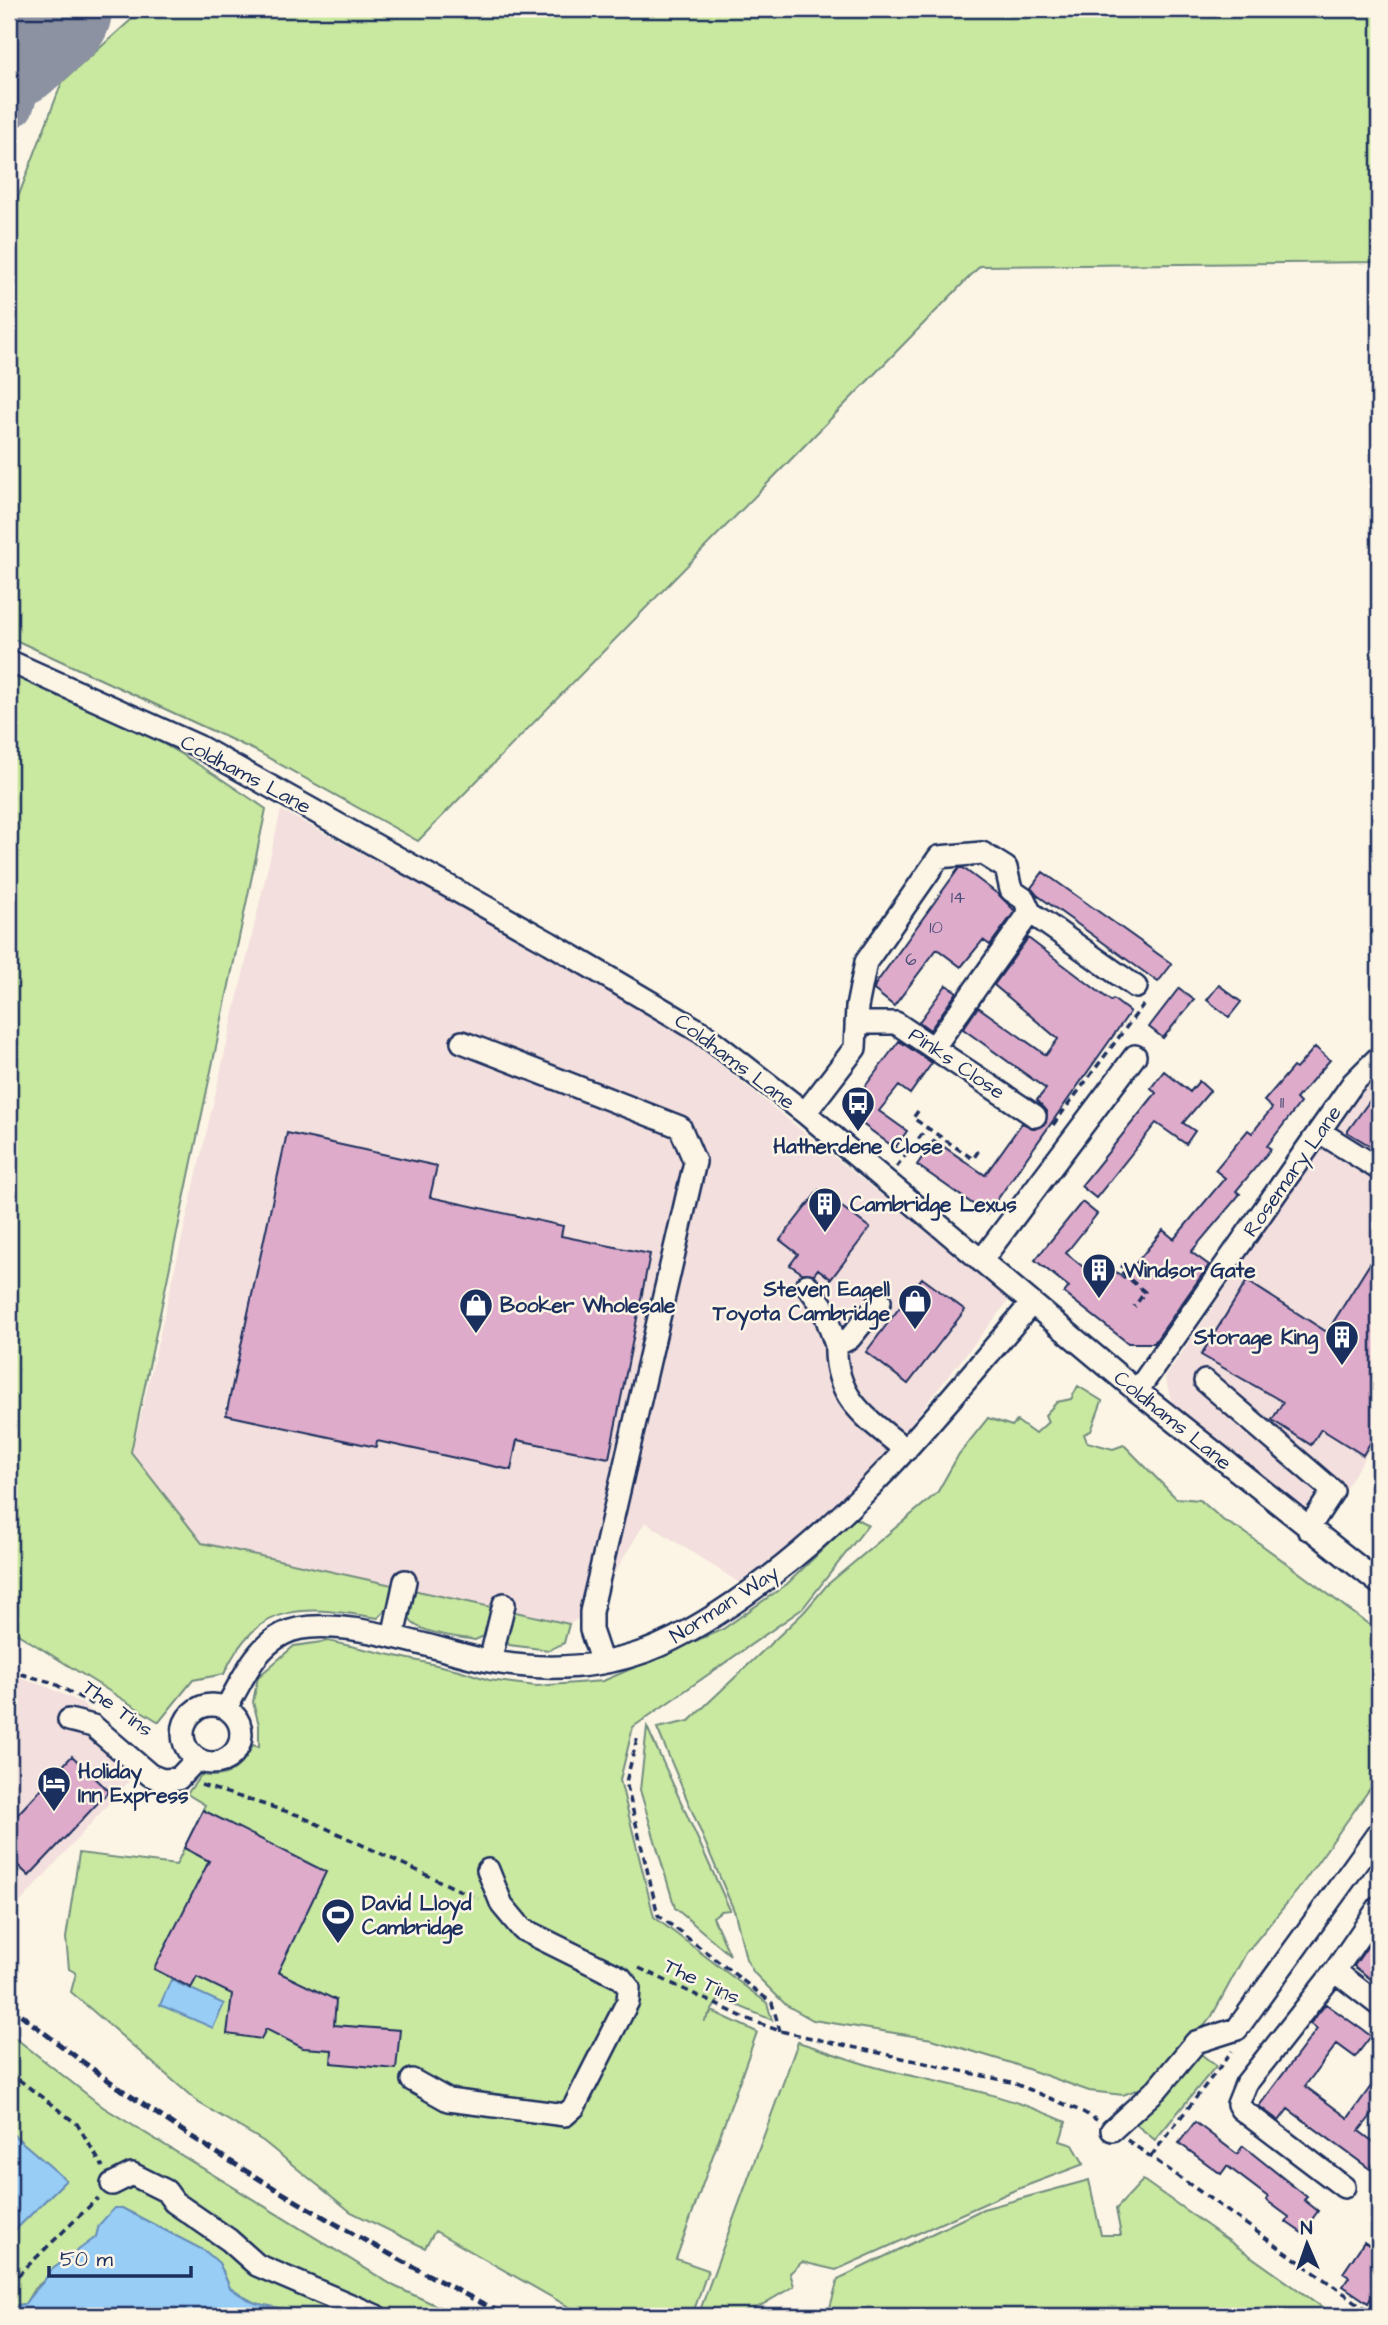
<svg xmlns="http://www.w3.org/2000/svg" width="1388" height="2325" font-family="'Architects Daughter',sans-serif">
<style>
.built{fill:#f3dfdd}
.green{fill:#c9e8a0;stroke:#728c7f;stroke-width:2}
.water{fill:#98cdf6;stroke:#668eb9;stroke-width:2}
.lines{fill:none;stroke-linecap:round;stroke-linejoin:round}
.taxiway{stroke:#8c92a2;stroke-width:51}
.runway{stroke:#8c92a2;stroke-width:128}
.building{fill:#deacca;stroke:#1b2f5e;stroke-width:2}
.minor-casing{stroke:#1b2f5e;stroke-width:26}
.path{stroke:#1b2f5e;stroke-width:3.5;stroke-dasharray:7 5;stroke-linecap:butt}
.minor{stroke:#fcf5e5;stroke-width:21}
.rail{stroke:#1b2f5e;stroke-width:5;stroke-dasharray:10 5;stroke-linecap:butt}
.labels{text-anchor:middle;stroke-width:5;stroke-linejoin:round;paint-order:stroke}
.number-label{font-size:18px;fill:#4c4e79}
.street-label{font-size:21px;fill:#1b2f5e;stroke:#fcf5e5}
.poi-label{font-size:21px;font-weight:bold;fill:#1b2f5e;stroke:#fcf5e5;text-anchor:start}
</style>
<rect width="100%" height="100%" fill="#fcf5e5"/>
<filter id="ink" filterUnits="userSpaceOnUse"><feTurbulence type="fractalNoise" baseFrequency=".0143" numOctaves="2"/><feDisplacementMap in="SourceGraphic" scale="14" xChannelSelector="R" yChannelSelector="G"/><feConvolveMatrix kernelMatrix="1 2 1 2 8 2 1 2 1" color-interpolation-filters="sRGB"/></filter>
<g filter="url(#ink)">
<path class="built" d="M281,810L649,1007L1010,1299L856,1492L746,1587L645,1522L591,1612L569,1624L491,1607L202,1543L132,1454Z
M1379,1071V1434L1324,1524L1172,1403L1165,1378L1358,1092Z
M9,1675L45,1686L82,1703L147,1761L9,1915Z"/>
<path class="green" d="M143,9H1379V262L980,266L418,841L256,751L9,637V221L62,82Z
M9,667C99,705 186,753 266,809L131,1452L202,1543L392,1585L388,1608L378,1618C308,1606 257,1599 224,1674L193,1680L159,1722L13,1631L9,1632Z
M1078,1386L1102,1401L1091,1431L1084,1434L1087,1442L1113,1449L1124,1445L1176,1498L1200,1500L1224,1521L1243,1531L1379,1632V1776L1297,1891L1246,1953L1212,2016L1177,2060L1155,2083L1123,2095L1089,2091L1011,2063L932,2039L813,2020L786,2005L754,1973L746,1959L735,1913L657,1728L689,1721L804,1612L827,1585L937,1493L959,1454L988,1418L1012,1426L1017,1421L1035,1434L1048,1422L1045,1415L1057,1402L1071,1399Z
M855,1518L868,1525L802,1609L633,1727L620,1780L654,1917L767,2003L772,2020L720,1998L704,2022L712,2011L757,2032L676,2259L708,2270L692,2316H585L435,2231L425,2248L351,2212L263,2141L199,2103L71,1992L76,1973L69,1969L66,1938L79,1853L176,1865L205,1805L187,1794L201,1775C229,1780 241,1768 253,1745L259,1747V1725L253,1702L258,1677L294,1646L328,1641L459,1670L489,1680L536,1686L603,1681L723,1629L787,1584Z
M413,1590L491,1607L484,1636L475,1640C460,1637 414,1633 409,1618C407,1610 411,1598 413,1590Z
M511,1611L569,1624L564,1643L549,1650L509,1645L505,1637Z
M647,1727L730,1910L721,1911L713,1917L730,1955L675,1908L640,1790Z
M9,2033L103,2107L394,2286L459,2316H299L298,2312L255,2303L242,2296L230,2288L219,2263L205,2251L122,2208L99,2225L96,2237L34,2289L25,2304L18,2305L9,2316V2236L66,2180L9,2131Z
M798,2042C824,2050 849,2060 875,2067C945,2085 999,2091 1066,2122L1060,2141L1073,2145L1084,2164L1015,2190L836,2270L802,2262L790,2273L794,2286L750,2312L749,2316H698Z
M1197,2051L1216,2066L1155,2140L1134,2123Z
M1089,2180L1101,2235H1121L1116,2209L1143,2180L1335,2316H811V2310L829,2311L838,2279L983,2209Z"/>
<path class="water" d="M171,1980L224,2004L213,2028L160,2005Z
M9,2131L66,2180L9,2236Z
M114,2208H122L205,2251L219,2263L230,2288L242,2296L255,2303L298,2312L299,2316H10L18,2305L25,2304C33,2290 44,2285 50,2271L96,2237L99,2225Z"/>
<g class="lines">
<path class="taxiway" d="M9,103L29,38L47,10"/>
<path class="runway" d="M9,44L48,9"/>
</g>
<path class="building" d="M959,868H963L999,895L1015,911L990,945L983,940L961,967L937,949L894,1006L874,990L875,985Z
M1043,872L1172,964L1158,982L1037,895L1031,888Z
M1028,938L1111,1001L1113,999L1130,1012L987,1214L917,1165L934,1140L985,1175L1022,1123L1035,1129L1046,1123L1047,1111L1037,1100L1046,1089L963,1029L978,1007L1046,1055L1058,1039L994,985Z
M946,985L957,992L930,1030L919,1022Z
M1219,985L1241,1002L1229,1017L1207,1000Z
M1179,988L1194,1000L1163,1038L1149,1027Z
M899,1041L932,1063L910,1094L899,1086L879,1111L907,1131L895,1148L846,1112Z
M1315,1047L1330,1060L1296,1099L1300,1103L1267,1146L1271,1149L1236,1191L1240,1194L1191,1252L1209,1265L1154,1343H1128L1064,1293L1069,1287L1035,1260L1082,1202L1097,1214L1066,1253L1088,1271L1099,1259L1124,1278L1163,1230L1174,1239L1225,1178L1215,1170L1248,1130L1252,1133L1272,1108L1264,1101L1293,1067L1296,1069Z
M1164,1071L1190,1092L1199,1081L1210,1091L1183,1123L1195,1131L1186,1144L1156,1123L1096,1198L1081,1186L1156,1093L1151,1088Z
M1379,1088V1151L1347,1132Z
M287,1133L437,1166L430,1197L563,1226L561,1236L650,1254L609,1458L517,1440L511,1470L377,1441L376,1447L226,1415Z
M819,1190L870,1228L831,1279L818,1269L814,1274L802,1273L790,1265L798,1254L780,1240Z
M1379,1249V1428L1363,1455L1321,1429L1311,1445L1272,1420L1283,1402L1201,1355L1247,1281L1327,1332Z
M922,1278L965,1310L908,1384L866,1352Z
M72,1756L109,1791L29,1876L9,1857V1810L16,1816Z
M203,1810L326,1872L278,1972L336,2000L334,2025L400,2030L396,2069L331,2063L332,2050L303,2048L266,2029L261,2039L227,2034L232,1994L197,1977L191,1988L154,1969L209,1861L184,1848Z
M1379,1930V1970L1372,1980L1354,1966Z
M1326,2004L1371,2036L1355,2057L1337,2044L1305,2086L1348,2118L1379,2075V2106L1359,2131L1379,2146V2157L1370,2169L1288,2109L1279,2121L1259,2106L1317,2029L1310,2024Z
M1195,2122L1237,2154L1243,2146L1307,2197L1304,2200L1318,2211L1302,2233L1286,2222L1289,2217L1266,2200L1268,2197L1227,2166L1221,2174L1179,2143Z
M1364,2242L1379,2252V2285L1368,2303L1343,2286L1349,2277L1343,2273Z"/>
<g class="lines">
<g class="minor-casing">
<path id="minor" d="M9,661L198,746L550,943L701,1032L805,1113L1137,1391L1379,1583
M856,1023H896L1035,1116
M462,1042L680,1127L695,1162L591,1612V1630L602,1663
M934,1047L1030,912L1136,987
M805,1113L855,1048L857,1007L866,962L939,857L982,853L1006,868L1011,890L1024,899L1030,912
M1320,1132L1379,1169
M981,1261L1135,1056
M807,1285L822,1305L836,1345
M880,1301L850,1338L836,1345C834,1399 868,1419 906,1450
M1205,1381L1333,1491L1308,1529
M1137,1391L1353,1083L1379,1057
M393,1637L405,1581
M490,1661L504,1604
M183 1734a29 29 0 1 1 58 0a29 29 0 1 1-58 0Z
M226,1708C242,1682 253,1649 283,1634C329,1610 438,1651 489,1661C541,1671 596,1669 646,1651C690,1634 730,1607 768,1578C871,1500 947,1402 1031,1304
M69,1720L93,1726L150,1775L162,1780L178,1779L197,1759
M1335,1971L1379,2005
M412,2080L448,2100L565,2115L574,2107L628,2001L629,1988L621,1978L522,1929L502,1905L488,1870
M1112,2130L1157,2089L1196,2042L1237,2029L1379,1832
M112,2184L132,2174L166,2191L174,2202L229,2240L257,2265L376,2316
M1344,2187L1241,2109L1238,2104L1246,2084L1335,1971L1379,1907"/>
</g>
<path class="path" d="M918,1111L913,1118L973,1159L979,1150
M1053,1125L1143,1005
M896,1167L927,1128
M1125,1262L1120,1271L1145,1292L1134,1307
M9,1671L51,1682L94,1705
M637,1739L626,1782L658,1915L772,2003L780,2031
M201,1785L298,1815L478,1899
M639,1968L745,2018L780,2031L1011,2082L1083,2112L1097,2120
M9,2072L77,2124L103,2167
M1127,2140L1376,2316
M1151,2156L1232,2051
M9,2284L98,2198"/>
<use href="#minor" class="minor"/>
<path class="rail" d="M9,2005C161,2128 333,2227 507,2316"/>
</g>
</g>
<defs>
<g id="bus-pin" transform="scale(1.75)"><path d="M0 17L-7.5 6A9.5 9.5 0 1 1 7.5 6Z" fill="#1b2f5e" stroke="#fcf5e5"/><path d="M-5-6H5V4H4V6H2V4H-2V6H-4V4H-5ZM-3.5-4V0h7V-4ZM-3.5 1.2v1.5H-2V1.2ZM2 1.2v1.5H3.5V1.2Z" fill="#fff"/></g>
<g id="building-pin" transform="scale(1.75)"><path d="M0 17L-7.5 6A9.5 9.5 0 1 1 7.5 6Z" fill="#1b2f5e" stroke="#fcf5e5"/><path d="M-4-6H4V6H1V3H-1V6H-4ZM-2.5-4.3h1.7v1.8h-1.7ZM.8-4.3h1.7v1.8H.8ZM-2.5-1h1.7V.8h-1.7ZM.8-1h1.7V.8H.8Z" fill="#fff"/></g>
<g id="shop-pin" transform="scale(1.75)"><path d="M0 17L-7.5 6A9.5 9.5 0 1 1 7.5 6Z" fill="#1b2f5e" stroke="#fcf5e5"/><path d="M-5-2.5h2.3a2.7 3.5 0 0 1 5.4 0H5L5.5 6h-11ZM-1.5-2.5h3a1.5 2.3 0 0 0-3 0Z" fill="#fff"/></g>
<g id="hotel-pin" transform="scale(1.75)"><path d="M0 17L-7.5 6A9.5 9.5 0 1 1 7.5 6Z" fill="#1b2f5e" stroke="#fcf5e5"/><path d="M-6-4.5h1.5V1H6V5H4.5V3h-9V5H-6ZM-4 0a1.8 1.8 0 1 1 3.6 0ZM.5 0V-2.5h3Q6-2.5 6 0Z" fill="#fff"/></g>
<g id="stadium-pin" transform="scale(1.75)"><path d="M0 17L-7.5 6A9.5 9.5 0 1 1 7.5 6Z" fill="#1b2f5e" stroke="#fcf5e5"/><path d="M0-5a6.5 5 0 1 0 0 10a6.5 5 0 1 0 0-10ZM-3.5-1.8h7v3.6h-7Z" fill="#fff"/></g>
</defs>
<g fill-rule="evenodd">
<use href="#bus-pin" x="858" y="1103"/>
<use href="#building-pin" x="825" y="1204"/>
<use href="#building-pin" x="1099" y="1270"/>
<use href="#shop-pin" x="915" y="1301"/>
<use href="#shop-pin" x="476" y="1305"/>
<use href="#building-pin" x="1342" y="1337"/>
<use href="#hotel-pin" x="54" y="1783"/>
<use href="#stadium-pin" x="338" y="1915"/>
</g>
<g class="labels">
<g class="number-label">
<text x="958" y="903">14</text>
<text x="936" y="933">10</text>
<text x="911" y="965">6</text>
<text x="1282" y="1108">11</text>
</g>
<g class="street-label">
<text transform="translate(246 774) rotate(28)" y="7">Coldhams Lane</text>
<text transform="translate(735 1061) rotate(37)" y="7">Coldhams Lane</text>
<text transform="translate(957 1063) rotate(34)" y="7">Pinks Close</text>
<text transform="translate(1292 1171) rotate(-55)" y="7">Rosemary Lane</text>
<text transform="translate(1173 1420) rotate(39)" y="7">Coldhams Lane</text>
<text transform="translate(724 1604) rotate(-33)" y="7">Norman Way</text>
<text transform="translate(118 1708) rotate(36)" y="7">The Tins</text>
<text transform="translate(702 1981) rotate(25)" y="7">The Tins</text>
</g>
<g class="poi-label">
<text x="858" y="1153" text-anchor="middle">Hatherdene Close</text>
<text x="850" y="1211">Cambridge Lexus</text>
<text x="1124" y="1277">Windsor Gate</text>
<text x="890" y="1296" text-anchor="end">Steven Eagell<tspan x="890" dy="24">Toyota Cambridge</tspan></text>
<text x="500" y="1312">Booker Wholesale</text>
<text x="1318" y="1344" text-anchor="end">Storage King</text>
<text x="78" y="1778">Holiday<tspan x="78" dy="24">Inn Express</tspan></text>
<text x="362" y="1910">David Lloyd<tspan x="362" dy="24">Cambridge</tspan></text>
</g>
</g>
<rect width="1388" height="2325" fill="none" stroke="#fcf5e5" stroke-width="35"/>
<rect x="18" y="18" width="1353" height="2290" fill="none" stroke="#1b2f5e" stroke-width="2.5" filter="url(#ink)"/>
<g transform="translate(1307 2244) rotate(358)" stroke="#fcf5e5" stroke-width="5" paint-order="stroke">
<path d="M0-5L12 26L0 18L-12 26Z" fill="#1b2f5e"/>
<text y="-10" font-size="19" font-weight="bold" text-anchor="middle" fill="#1b2f5e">N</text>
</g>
<path d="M49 2266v10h142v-10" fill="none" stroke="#1b2f5e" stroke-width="3.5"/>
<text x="60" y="2266" font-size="21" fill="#1b2f5e" stroke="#fcf5e5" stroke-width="5" paint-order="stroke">50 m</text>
</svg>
